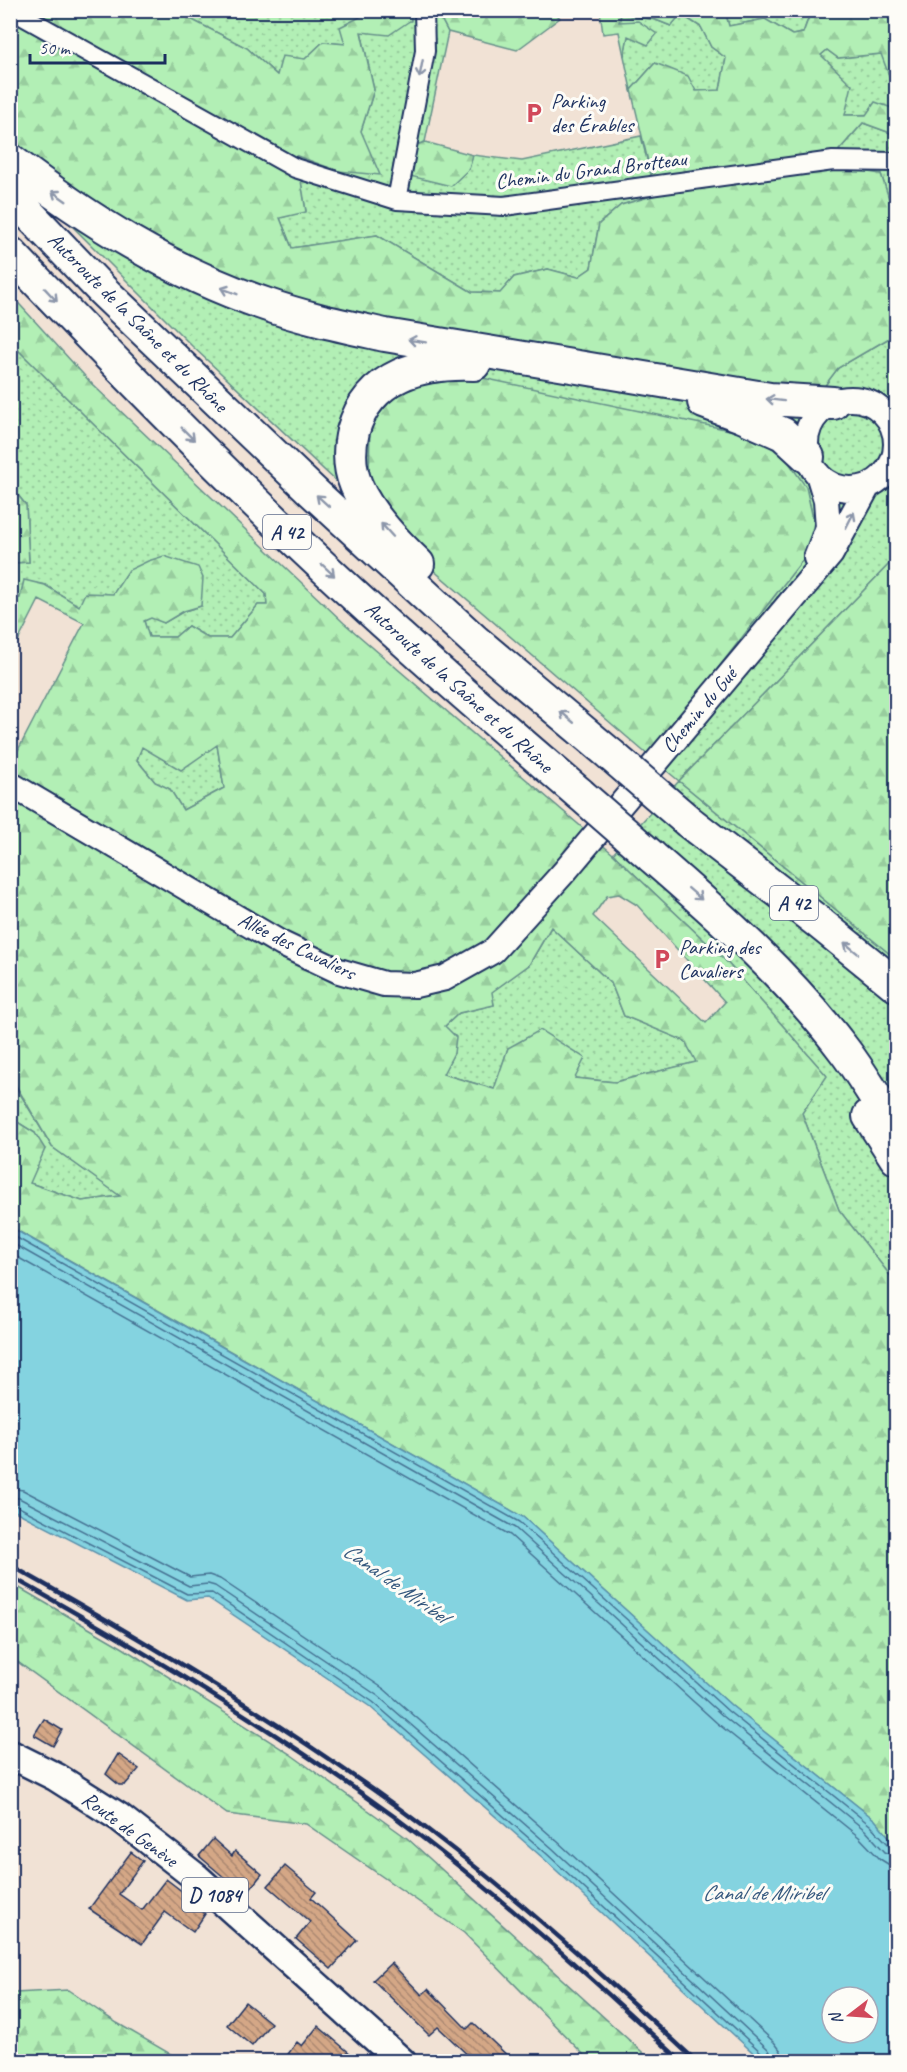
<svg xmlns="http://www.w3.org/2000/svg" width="907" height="2072" font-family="Caveat,sans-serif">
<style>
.grass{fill:url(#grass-dots);stroke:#668f8a;stroke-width:1.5}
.forest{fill:url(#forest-firs);stroke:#668f8a;stroke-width:1.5;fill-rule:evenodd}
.water{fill:#84d3e0;stroke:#5a91ac;stroke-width:1.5;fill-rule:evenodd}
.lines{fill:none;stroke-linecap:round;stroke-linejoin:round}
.shore{stroke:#457192;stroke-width:1.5}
.building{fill:url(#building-back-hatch);stroke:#1b2f5e;stroke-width:1.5}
.street-casing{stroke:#1b2f5e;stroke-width:22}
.secondary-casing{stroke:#1b2f5e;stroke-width:28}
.primary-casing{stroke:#1b2f5e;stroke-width:32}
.highway-casing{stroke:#1b2f5e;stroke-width:36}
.street{stroke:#fdfcf7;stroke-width:18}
.secondary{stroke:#fdfcf7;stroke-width:24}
.primary{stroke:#fdfcf7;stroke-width:27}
.highway{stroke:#fdfcf7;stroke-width:32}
.rail{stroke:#1b2f5e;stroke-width:4.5}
.highway-bridge-casing{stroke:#1b2f5e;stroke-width:36;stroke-linecap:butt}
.highway-bridge{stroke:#fdfcf7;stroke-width:32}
.oneway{stroke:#8c96aa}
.labels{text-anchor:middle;stroke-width:6;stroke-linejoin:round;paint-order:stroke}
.shield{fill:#fdfcf7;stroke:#5f6c8c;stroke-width:1.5}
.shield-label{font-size:20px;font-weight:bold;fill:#1b2f5e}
.poi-label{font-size:21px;fill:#1b2f5e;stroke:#fdfcf7;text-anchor:start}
.street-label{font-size:21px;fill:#1b2f5e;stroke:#fdfcf7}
.water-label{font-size:22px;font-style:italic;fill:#35587e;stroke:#fdfcf7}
</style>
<defs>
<pattern id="grass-dots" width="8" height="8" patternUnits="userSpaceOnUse" patternTransform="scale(1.5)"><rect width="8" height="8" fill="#b2efb5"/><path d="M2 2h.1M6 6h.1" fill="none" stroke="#98cd9e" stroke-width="1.8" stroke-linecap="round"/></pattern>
<pattern id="forest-firs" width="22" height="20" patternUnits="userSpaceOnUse" patternTransform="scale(1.5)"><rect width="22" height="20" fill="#b2efb5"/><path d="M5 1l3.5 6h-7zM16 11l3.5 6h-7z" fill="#98cd9e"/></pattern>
<pattern id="building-back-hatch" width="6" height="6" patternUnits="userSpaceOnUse" patternTransform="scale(1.5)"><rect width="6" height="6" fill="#d4a786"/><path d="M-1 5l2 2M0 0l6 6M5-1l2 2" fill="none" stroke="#ab8871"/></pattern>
</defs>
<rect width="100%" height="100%" fill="#f1e2d5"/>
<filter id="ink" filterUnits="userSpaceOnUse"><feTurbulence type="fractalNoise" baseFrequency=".0167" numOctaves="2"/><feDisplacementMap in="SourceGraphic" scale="12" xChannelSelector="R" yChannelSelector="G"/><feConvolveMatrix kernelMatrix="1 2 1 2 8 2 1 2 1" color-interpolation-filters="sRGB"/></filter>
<g filter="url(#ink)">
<path class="grass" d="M360,10V17L346,44L323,42L305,59L277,75L247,48L175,11Z
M725,10H809L810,13L803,33L792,35L765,19L729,26Z
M410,11H437L448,32L425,142L413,146L469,169L473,155L522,161L641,136L656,195L621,205L599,224L591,268L578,277L548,269L514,277L501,293L472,292L377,235L292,248L280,218L306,211L296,155L338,171L361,131L374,90L361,31L411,21Z
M621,14L656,20L671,26L680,14L701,27L711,47L726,58L720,91H696L655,63L631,90L624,56L628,35L619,22Z
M827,50L838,58L882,54L890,78L896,81V116L892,114L845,115L821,55Z
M863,123L896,135V220L881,174L855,170L839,150Z
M55,209L166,247L823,388L838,368L896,334V557L679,781L896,959V1283L839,1210L802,1113L826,1075L725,960L613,854L679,781L649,756L805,557L814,523L806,487L403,544L192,346Z
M11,343L266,594L267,605H258L230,638H208L188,626L175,637H149L144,621L151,617L164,623L184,611L201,606L129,570L113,595L102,593L80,607L45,585L24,581L20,598L11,599L10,566L13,563L29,562L26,505L11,486Z
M217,745L224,788L183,810L170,789L155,782L137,760L141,747Z
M551,927L611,983L624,1016L685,1041L697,1062L615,1082L574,1078L508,1048L495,1089L442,1074L454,1053L445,1026L459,1013L494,1005L491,992L529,965Z
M10,1077L52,1147L121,1196L82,1201L30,1183L35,1133L11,1118Z"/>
<path class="forest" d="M11,11H175L247,48L277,75L282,56L305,59L323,42L345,44L340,27L360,17V11H410L411,20L389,35L361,32L374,90L361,131L380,175L338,171L297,156L306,212L280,218L292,248L377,235L472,292L500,293L514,277L548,269L578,277L591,268L599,224L621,205L656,195L631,90L655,63L688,76L696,91L720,90L726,58L711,47L701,27L681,14L671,26L656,20L621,14L619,22L638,21L657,34L648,45L628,36L624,56L619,32L603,34L600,11H725L729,26L765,19L792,35L803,33L810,14L809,11H896V81L890,78L881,54L838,58L827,50L821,55L852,85L845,115H866L875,102L892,108V114L896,116V135L863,123L839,150L855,170L881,174L896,220V334L838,368L823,388L752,387L307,305L166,247L11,148Z
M437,11H553L560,18L517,50L448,32Z
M425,142L473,155L469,169L451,186L410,176L413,146Z
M11,295L93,385L344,623L613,854L725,960L827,1076L802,1113L839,1210L896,1283V1845L875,1820L732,1706L523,1517L11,1227V1118L35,1133L45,1149L30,1183L82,1201L120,1196L52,1147L11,1077V1021L17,1018L10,1014L11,749L17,752L84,623L39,600L11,655V599L20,598L24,580L45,585L79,606L85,593L113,594L129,570L148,561L164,556L198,567L203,578L201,606L184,611L164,623L151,618L144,621L149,637H175L188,626L208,638H230L258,605H267L266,594L11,343ZM217,745L224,788L183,810L170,789L155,782L137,760L142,747L181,770ZM619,894L637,905L725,1002L706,1023L593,916L607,896ZM551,927L611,983L624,1016L685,1041L696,1062L615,1082L575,1078L585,1058L540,1030L508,1048L494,1089L443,1074L454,1053L456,1037L445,1026L459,1013L494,1005L492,992L529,965Z
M478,377L753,435L785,457L806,487L814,523L805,557L649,756L403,544L369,475L370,425L393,398L419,385Z
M10,486L26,505L29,562L13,563L11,566Z
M896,557V959L679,781Z
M11,1583L123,1648L290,1754L407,1838L652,2061H590L464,1933L306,1824L227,1814L11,1657Z
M68,1990L117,2023L174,2056L178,2061H11V1996L15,1993Z"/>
<path class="water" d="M10,1227L523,1517L732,1706L875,1820L896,1845V2061H762L543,1858L369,1706L208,1598L187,1600L11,1509ZM832,1997H868V2033H832Z"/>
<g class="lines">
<path class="shore" d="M10,1234L519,1522L728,1711L870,1825L890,1846L896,1848
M10,1242L515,1528L723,1716L865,1830L885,1852L896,1856
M10,1253L510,1535L717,1723L859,1837L880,1859L888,1864L896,1865
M10,1488L23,1490L190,1577L209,1575L220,1579L384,1689L558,1842L774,2042L781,2051L782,2062
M10,1497L19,1498L189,1586L208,1584L215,1586L378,1696L552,1848L768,2049L772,2055L773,2062
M10,1504L15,1505L187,1594L212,1593L373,1702L547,1854L763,2054L766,2062"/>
</g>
<path class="building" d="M44,1719L62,1730L53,1746L34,1735Z
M118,1754L139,1769L125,1785H119L106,1774Z
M213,1839L232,1856L235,1851L262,1874L245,1895L199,1856Z
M131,1852L143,1861L119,1894L142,1910L166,1879L196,1902L205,1914L193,1932L165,1912L142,1944L89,1909Z
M285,1866L316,1892L311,1898L357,1940L331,1969L296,1939L310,1922L268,1886Z
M391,1963L422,1995L428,1989L467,2029L473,2023L513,2061H474L438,2027L429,2035L373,1980Z
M245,2002L271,2023L252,2046L227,2025Z
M318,2026L359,2061H288L292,2057L288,2054L297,2042L302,2046Z"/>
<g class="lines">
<g class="street-casing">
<path id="street" d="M12,10L295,168L397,200L504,206L833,161L896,162
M397,200L425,51L424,10"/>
</g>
<g class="secondary-casing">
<path id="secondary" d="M806 444a45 45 0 1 1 90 0a45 45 0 1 1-90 0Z
M816,558L828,527L826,500L818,474
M10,784L282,944L339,971L384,984L415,985L445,978L493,951L565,871L831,554L868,486"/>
</g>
<g class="primary-casing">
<path id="primary" d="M10,1754L56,1777L119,1817L197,1878L402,2062"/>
</g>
<g class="highway-casing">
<path id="highway" d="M10,160C88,220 171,272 265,304C304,318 344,326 385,335L770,399L833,403
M10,194L103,291L313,492L474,640L611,755
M10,253C96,343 182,432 272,518C371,614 475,704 580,794
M704,402L742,416L783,434L808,457
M418,564C396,543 367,513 356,485C349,468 349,448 353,431C369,374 422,362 474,364
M689,822L817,921L896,985
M651,856C719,915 789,977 844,1050C863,1075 879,1103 896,1130
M869,1116L896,1158"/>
</g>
<use href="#street" class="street"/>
<use href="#secondary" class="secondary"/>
<use href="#primary" class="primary"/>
<use href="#highway" class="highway"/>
<path class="rail" d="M10,1565C143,1639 273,1717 396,1806C502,1883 600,1972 697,2062
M10,1576C143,1650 272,1728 395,1817C496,1892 590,1976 682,2062"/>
<g class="highway-bridge-casing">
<path id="highway-bridge" d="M611,755L689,822
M580,794L651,856"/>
</g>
<use href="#highway-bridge" class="highway-bridge"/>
</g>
<defs><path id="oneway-shaft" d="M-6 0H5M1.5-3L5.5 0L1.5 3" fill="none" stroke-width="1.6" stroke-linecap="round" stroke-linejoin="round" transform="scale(1.5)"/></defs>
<g class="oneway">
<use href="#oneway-shaft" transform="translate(421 69) rotate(101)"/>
<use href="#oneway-shaft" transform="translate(59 196) rotate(-145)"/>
<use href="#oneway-shaft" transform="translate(229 291) rotate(-159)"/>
<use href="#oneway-shaft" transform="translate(51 295) rotate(47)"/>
<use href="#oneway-shaft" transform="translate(417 341) rotate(-171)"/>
<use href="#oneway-shaft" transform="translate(775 400) rotate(-173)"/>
<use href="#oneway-shaft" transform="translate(188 434) rotate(45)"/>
<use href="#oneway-shaft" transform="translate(323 501) rotate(-138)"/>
<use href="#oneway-shaft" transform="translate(850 520) rotate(-63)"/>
<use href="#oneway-shaft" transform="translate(387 530) rotate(-132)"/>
<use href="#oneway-shaft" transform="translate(328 570) rotate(43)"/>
<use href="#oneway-shaft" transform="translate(567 717) rotate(-140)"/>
<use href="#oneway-shaft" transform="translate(695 894) rotate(41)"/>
<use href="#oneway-shaft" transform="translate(851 948) rotate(-141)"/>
</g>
</g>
<defs>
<g id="parking-bare" transform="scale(1.62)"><path d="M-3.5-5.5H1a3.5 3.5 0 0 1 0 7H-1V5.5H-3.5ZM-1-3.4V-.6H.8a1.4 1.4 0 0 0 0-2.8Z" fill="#d1495b" stroke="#fdfcf7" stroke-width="2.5" paint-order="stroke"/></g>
</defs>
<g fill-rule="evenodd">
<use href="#parking-bare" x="534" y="113"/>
<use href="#parking-bare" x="662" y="959"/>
</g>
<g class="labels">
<g class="shield">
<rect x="263" y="515" width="48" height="34" rx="4.5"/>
<rect x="770" y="886" width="48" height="34" rx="4.5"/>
<rect x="182" y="1878" width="66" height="34" rx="4.5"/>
</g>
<g class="shield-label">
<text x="287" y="539">A 42</text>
<text x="794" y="910">A 42</text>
<text x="215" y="1902">D 1084</text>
</g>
<g class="poi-label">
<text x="551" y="108">Parking<tspan x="551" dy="24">des Érables</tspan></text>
<text x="679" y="954">Parking des<tspan x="679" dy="24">Cavaliers</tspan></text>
</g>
<g class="street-label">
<text transform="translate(591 170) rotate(-7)" y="7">Chemin du Grand Brotteau</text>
<text transform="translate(138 322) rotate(45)" y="7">Autoroute de la Saône et du Rhône</text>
<text transform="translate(459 687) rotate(42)" y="7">Autoroute de la Saône et du Rhône</text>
<text transform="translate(699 710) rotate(-50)" y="7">Chemin du Gué</text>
<text transform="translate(297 946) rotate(26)" y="7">Allée des Cavaliers</text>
<text transform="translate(130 1829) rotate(36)" y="7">Route de Genève</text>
</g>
<g class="water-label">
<text transform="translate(396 1582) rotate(35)" y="8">Canal de Miribel</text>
<text x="763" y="1900">Canal de Miribel</text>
</g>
</g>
<rect width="907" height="2072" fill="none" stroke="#fdfcf7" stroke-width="36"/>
<rect x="18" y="18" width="871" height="2036" fill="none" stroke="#1b2f5e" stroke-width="2" filter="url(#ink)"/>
<g transform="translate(850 2015) rotate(253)"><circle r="28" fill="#fdfcf7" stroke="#a3aaba" stroke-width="1.5"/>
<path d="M0-4.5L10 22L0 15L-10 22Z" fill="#d1495b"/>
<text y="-9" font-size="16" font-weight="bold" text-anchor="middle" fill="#1b2f5e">N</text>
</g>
<path d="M30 54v9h135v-9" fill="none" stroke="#1b2f5e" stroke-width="3"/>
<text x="39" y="54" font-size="18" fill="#1b2f5e" stroke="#fdfcf7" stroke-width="4.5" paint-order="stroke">50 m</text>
</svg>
